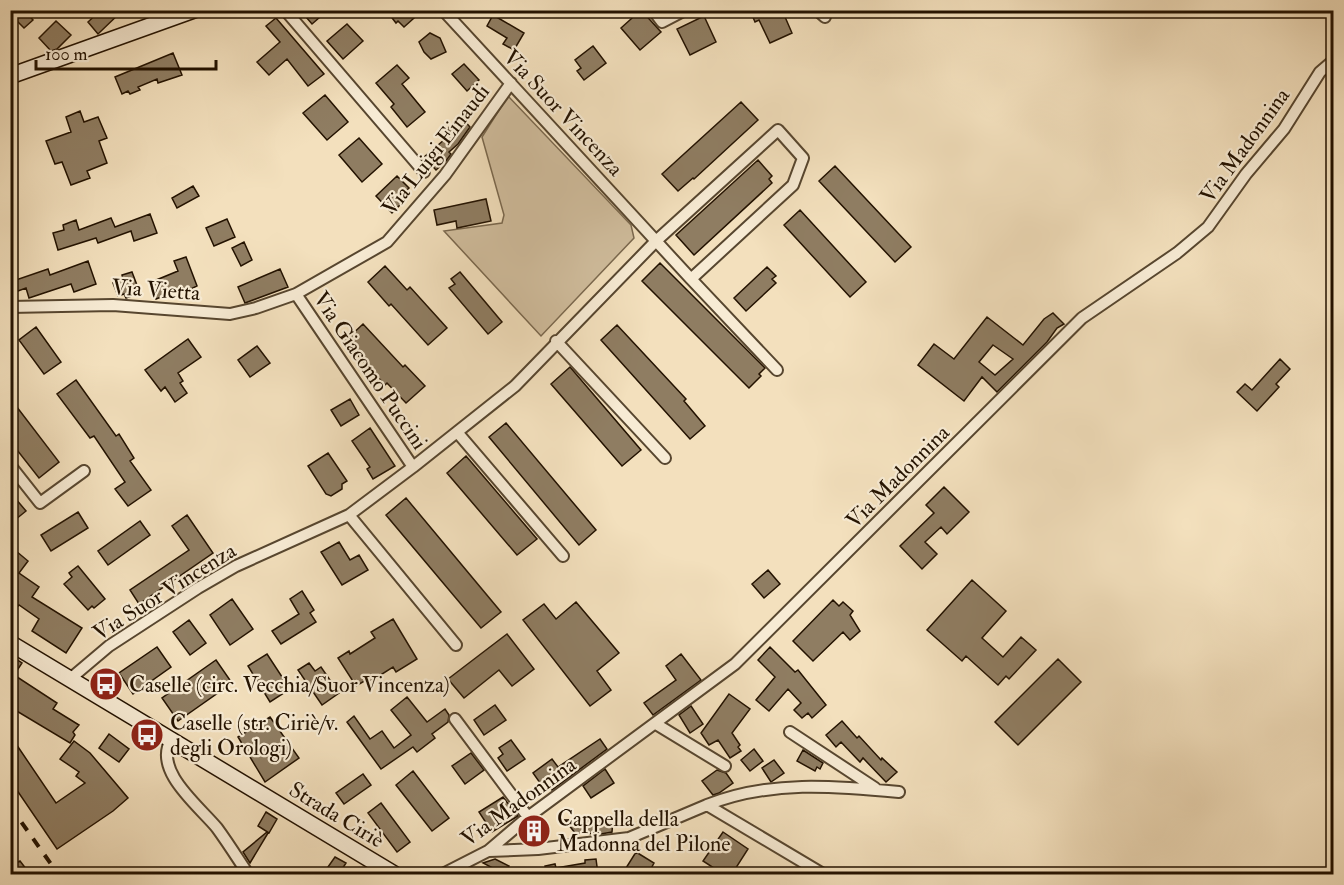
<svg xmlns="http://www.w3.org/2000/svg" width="1344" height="885" font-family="'IM FELL Double Pica',serif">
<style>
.green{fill:#d0bd9d;stroke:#7a684e;stroke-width:1.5}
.building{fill:#8f7d62;stroke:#231200;stroke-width:1.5;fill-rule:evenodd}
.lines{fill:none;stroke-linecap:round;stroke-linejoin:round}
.street-casing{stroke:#57462f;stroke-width:14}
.secondary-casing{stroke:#231200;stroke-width:18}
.street{stroke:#f7ebd4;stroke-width:10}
.secondary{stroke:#f7ebd4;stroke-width:15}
.rail{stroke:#231200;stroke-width:4;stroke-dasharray:10 10;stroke-linecap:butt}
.labels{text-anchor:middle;stroke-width:4.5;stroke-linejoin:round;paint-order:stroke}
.street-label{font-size:22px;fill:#231200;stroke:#f7ebd4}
.poi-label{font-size:22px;fill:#231200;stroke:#f7ebd4;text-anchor:start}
</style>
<rect width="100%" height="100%" fill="#f3e0bd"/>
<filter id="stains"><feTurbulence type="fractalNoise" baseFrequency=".00333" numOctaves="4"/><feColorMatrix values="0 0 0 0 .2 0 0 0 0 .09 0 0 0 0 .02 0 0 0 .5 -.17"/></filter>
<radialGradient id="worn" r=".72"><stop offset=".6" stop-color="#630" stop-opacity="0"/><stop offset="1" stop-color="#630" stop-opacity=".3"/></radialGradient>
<path class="green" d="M508,96L631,225L634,238L541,336L444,231L502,223L504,215L482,137Z"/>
<path class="building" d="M10,10H24L33,20L24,28L10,14Z
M101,10H123L98,34L88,22Z
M300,10H328L312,24Z
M386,10H423L404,27L398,21L396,23Z
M641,10L661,32L640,50L621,28Z
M750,10H782L792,33L770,43L759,20L755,22Z
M493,15L524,33L514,50L503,44L507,38L487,26Z
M704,16L716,42L690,55L677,29Z
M276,18L324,74L308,86L287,59L269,75L257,62L280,42L266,26Z
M56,21L71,35L57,49L51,51L39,38Z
M347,24L363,41L343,59L327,41Z
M430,33L440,38L446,52L431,59L424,52L419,42Z
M593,46L606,63L584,80L577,71L581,68L575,60Z
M173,53L182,75L158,83L157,79L138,87L140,90L130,94L128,91L122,94L115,77Z
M464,64L479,80L467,91L452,74Z
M397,65L409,78L402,84L425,112L407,127L391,107L394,104L376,83Z
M325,95L348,122L327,140L303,113Z
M741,102L758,120L694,179L693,178L678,191L662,174Z
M80,111L84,122L98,117L107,138L99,141L107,163L87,171L90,178L71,185L62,162L55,164L46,141L71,132L66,117Z
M461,117L470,127L458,144L449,152L451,154L446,161L436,170L424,157L451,134L447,129Z
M359,138L382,164L362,182L339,155Z
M758,160L772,176L769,179L772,183L694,255L676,235Z
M835,166L911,247L895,262L819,181Z
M397,176L409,188L401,196L405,200L392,213L376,196Z
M193,186L199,196L177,208L172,198Z
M486,199L491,221L457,228L456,221L437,225L434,210Z
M800,210L866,282L850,297L784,225Z
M150,214L157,233L134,241L131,231L98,243L96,238L58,250L53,233L64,230L63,225L76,220L79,230L111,218L115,227Z
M227,219L235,237L214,246L206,228Z
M244,242L252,260L241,266L232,248Z
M186,257L197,286L185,292L184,288L156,299L149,283L178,271L174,261Z
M88,261L96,284L74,292L71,284L29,298L26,288L10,294V282L48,269L50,275Z
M660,263L765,368L759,374L761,376L749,388L642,281Z
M385,266L407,290L410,287L447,328L428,345L391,304L389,306L368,282Z
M767,267L776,276L772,279L776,283L746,311L734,298Z
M280,269L288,287L245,303L238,287Z
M132,272L140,293L126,298L124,294L118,296L113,283L123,279L122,275Z
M460,272L502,322L488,334L449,288L455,284L451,279Z
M1053,313L1064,324L1057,328L1047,342L997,392L982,377L964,401L918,365L934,344L954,359L987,317L1023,345L1044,319ZM993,345L1013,359L995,375L979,362Z
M363,324L403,367L405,365L425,386L406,403L387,383L385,385L345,341Z
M617,325L686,399L684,401L705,426L690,439L601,340Z
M36,327L61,362L44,374L19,340Z
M188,339L201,357L178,373L183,381L180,383L187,393L175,402L165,387L161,391L145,370Z
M257,346L270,363L250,377L238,360Z
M1280,359L1290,369L1276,384L1279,387L1257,411L1237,392L1245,384L1252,390Z
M570,367L641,450L622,466L551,384Z
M76,380L116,436L119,434L134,458L130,461L151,490L128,506L115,489L125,482L94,436L90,438L57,394Z
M10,398L59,462L39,478L10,441Z
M350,399L359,415L341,426L331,410Z
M506,423L596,530L579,545L489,437Z
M370,428L395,466L373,479L367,469L370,467L352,441Z
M328,453L347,481L342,484V489L331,496L326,494L308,466Z
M466,456L537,539L517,555L447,473Z
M944,487L969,512L947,534L941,527L925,542L937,554L922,569L900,546L934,513L926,505Z
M10,492L26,511L10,524Z
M406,498L501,612L481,628L386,515Z
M78,512L88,528L51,551L41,535Z
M187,515L213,553L139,604L130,590L189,550L172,526Z
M140,521L150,535L108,565L98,551Z
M339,542L350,560L359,555L368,570L342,585L321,552Z
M10,546L28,561L19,573L39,587L32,597L82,628L66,653L32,631L39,619L19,605L17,607L10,602Z
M78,566L105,599L94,608L92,606L88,610L64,584L72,577L69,573Z
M768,570L780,584L764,598L752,584Z
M972,580L1006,611L982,638L1003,657L1021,637L1036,650L1009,679L1006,676L998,685L966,656L962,661L927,630Z
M302,591L314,610L310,613L316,622L281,644L272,631L299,614L290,599Z
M232,599L253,629L230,645L210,615Z
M833,600L839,606L843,602L853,611L850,615L860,631L850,640L843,632L813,661L793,641Z
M576,602L619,653L597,671L611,690L590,706L523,620L544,604L556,619Z
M393,619L417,659L396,672L393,667L368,683L366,680L356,686L338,658L349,651L350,654L375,638L371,632Z
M189,620L206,643L190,655L173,632Z
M507,634L534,669L512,686L499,670L464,698L448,679Z
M157,647L171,667L133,694L119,673Z
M770,647L795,672L798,670L826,705L812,718L808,713L802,718L794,710L801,703L788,689L769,711L756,700L775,677L758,660Z
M267,654L290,689L270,702L248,666Z
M681,654L701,680L653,715L644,703L676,680L666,666Z
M10,655L22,663L14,675L57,703L53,709L79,725L73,732L75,735L70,743L10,707Z
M1058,659L1081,682L1018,745L995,722Z
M216,660L232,683L178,721L162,698Z
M309,663L315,671L321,667L339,693L322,705L298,670Z
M729,694L750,709L732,733L740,745L738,747L741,751L730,758L718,740L709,745L701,733Z
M407,697L427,722L445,709L449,715L448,722L432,734L435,738L417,752L413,747L381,769L347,722L354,716L370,739L382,731L394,748L411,735L391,710Z
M495,705L506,720L484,735L474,720Z
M691,706L703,724L690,733L679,715Z
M270,717L299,758L265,782L238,737Z
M842,721L857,738L859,736L881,760L882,758L897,772L886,782L863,758L860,762L841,742L836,747L826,735Z
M109,734L129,749L119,762L99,748Z
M10,735L56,803L85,783L76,776L79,772L60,759L74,741L90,753L128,798L113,811L57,849L10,780Z
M600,739L607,749L552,790L549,787L545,790L533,773L552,759L558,767Z
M511,740L525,759L507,771L498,758L503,754L499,748Z
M754,749L763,761L750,771L741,760Z
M803,750L823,763L820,769L817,767L815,771L797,761Z
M471,753L484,770L465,784L452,766Z
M774,760L784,773L771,782L762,768Z
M605,769L614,783L591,798L583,786Z
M717,770L726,773L733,783L719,793L713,795L702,781Z
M413,771L449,818L432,831L396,785Z
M363,774L371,785L344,804L336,793Z
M503,797L518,816L492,832L479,812Z
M381,803L410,842L397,852L368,813Z
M266,812L277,819L269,833L258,826Z
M539,818L548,835L535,842H527L522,832Z
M613,819L612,832L601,834L575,833L565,820Z
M267,832L268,833L250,863L243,852Z
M723,832L748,849L732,874H723L703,861Z
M10,852L18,862L20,861L30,874H10Z
M636,852L654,863L648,874H637L626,868Z
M335,857L346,863L339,874H323Z
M495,859L509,866L504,874L483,863Z
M596,859L598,874H547L545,866L555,864L556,868L585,863V860Z"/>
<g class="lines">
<g class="street-casing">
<path id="street" d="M285,10L424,172
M653,10L662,22L685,10
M817,10L825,17
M778,130L803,158L793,185L691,279L656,241Z
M691,279L777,370
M296,294L413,467
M10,307L113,305L230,314L256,308L296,294L387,242L445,175L511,83
M556,341L665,458
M457,432L563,556
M10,465L40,503L84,471
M349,515L456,645
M70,679L109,646L198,588L236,566L349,515L413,467L515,386L656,241L443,10
M455,719L528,817
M656,724L725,766
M790,732L875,788
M171,740C153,771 199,806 217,828C228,843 238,859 248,874
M707,805C769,780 835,786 899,792
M489,851L538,849L629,838L707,805L823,874
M443,874L488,851L528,817L735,664L1082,318L1177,253L1208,227L1246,174L1284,129L1320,72L1334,60"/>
</g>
<g class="secondary-casing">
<path id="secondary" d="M10,76L194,10
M10,643L394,874"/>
</g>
<use href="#street" class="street"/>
<use href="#secondary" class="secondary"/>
<path class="rail" d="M10,806L58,874"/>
</g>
<defs>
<g id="bus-disc" transform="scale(1.725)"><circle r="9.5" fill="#8f2418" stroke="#f7ebd4"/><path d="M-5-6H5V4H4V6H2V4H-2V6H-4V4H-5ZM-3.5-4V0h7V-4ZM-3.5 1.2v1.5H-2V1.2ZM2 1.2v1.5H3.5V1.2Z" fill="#fff"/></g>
<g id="building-disc" transform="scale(1.725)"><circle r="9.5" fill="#8f2418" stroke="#f7ebd4"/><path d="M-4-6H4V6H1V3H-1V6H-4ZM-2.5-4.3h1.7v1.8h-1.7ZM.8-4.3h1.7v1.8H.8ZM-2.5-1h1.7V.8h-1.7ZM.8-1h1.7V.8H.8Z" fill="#fff"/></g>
</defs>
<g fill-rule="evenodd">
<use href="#bus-disc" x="106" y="684"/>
<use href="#bus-disc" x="147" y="735"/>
<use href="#building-disc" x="534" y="831"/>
</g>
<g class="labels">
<g class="street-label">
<text transform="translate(564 112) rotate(47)" y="8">Via Suor Vincenza</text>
<text transform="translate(1244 145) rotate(-54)" y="8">Via Madonnina</text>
<text transform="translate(435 149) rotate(-52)" y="8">Via Luigi Einaudi</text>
<text transform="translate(156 289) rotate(4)" y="8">Via Vietta</text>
<text transform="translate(371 370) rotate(56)" y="8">Via Giacomo Puccini</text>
<text transform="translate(897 476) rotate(-45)" y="8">Via Madonnina</text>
<text transform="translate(164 591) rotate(-32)" y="8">Via Suor Vincenza</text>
<text transform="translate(518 801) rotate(-36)" y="8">Via Madonnina</text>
<text transform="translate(337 814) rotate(31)" y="8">Strada Ciriè</text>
</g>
<g class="poi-label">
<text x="129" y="692">Caselle (circ. Vecchia/Suor Vincenza)</text>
<text x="170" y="730">Caselle (str. Ciriè/v.<tspan x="170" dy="25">degli Orologi)</tspan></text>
<text x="557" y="826">Cappella della<tspan x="557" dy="25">Madonna del Pilone</tspan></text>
</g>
</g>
<rect width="1344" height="885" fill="none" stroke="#f3e0bd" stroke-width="36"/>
<rect x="12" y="12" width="1320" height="861" fill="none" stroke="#231200" stroke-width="3"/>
<rect x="18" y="18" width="1308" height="849" fill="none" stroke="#231200" stroke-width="1.5"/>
<path d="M36 60v9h180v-9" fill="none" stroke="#231200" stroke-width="3"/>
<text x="45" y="60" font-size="18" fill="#231200" stroke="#f7ebd4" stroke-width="4.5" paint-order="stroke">100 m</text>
<rect width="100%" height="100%" filter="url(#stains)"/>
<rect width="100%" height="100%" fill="url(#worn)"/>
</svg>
